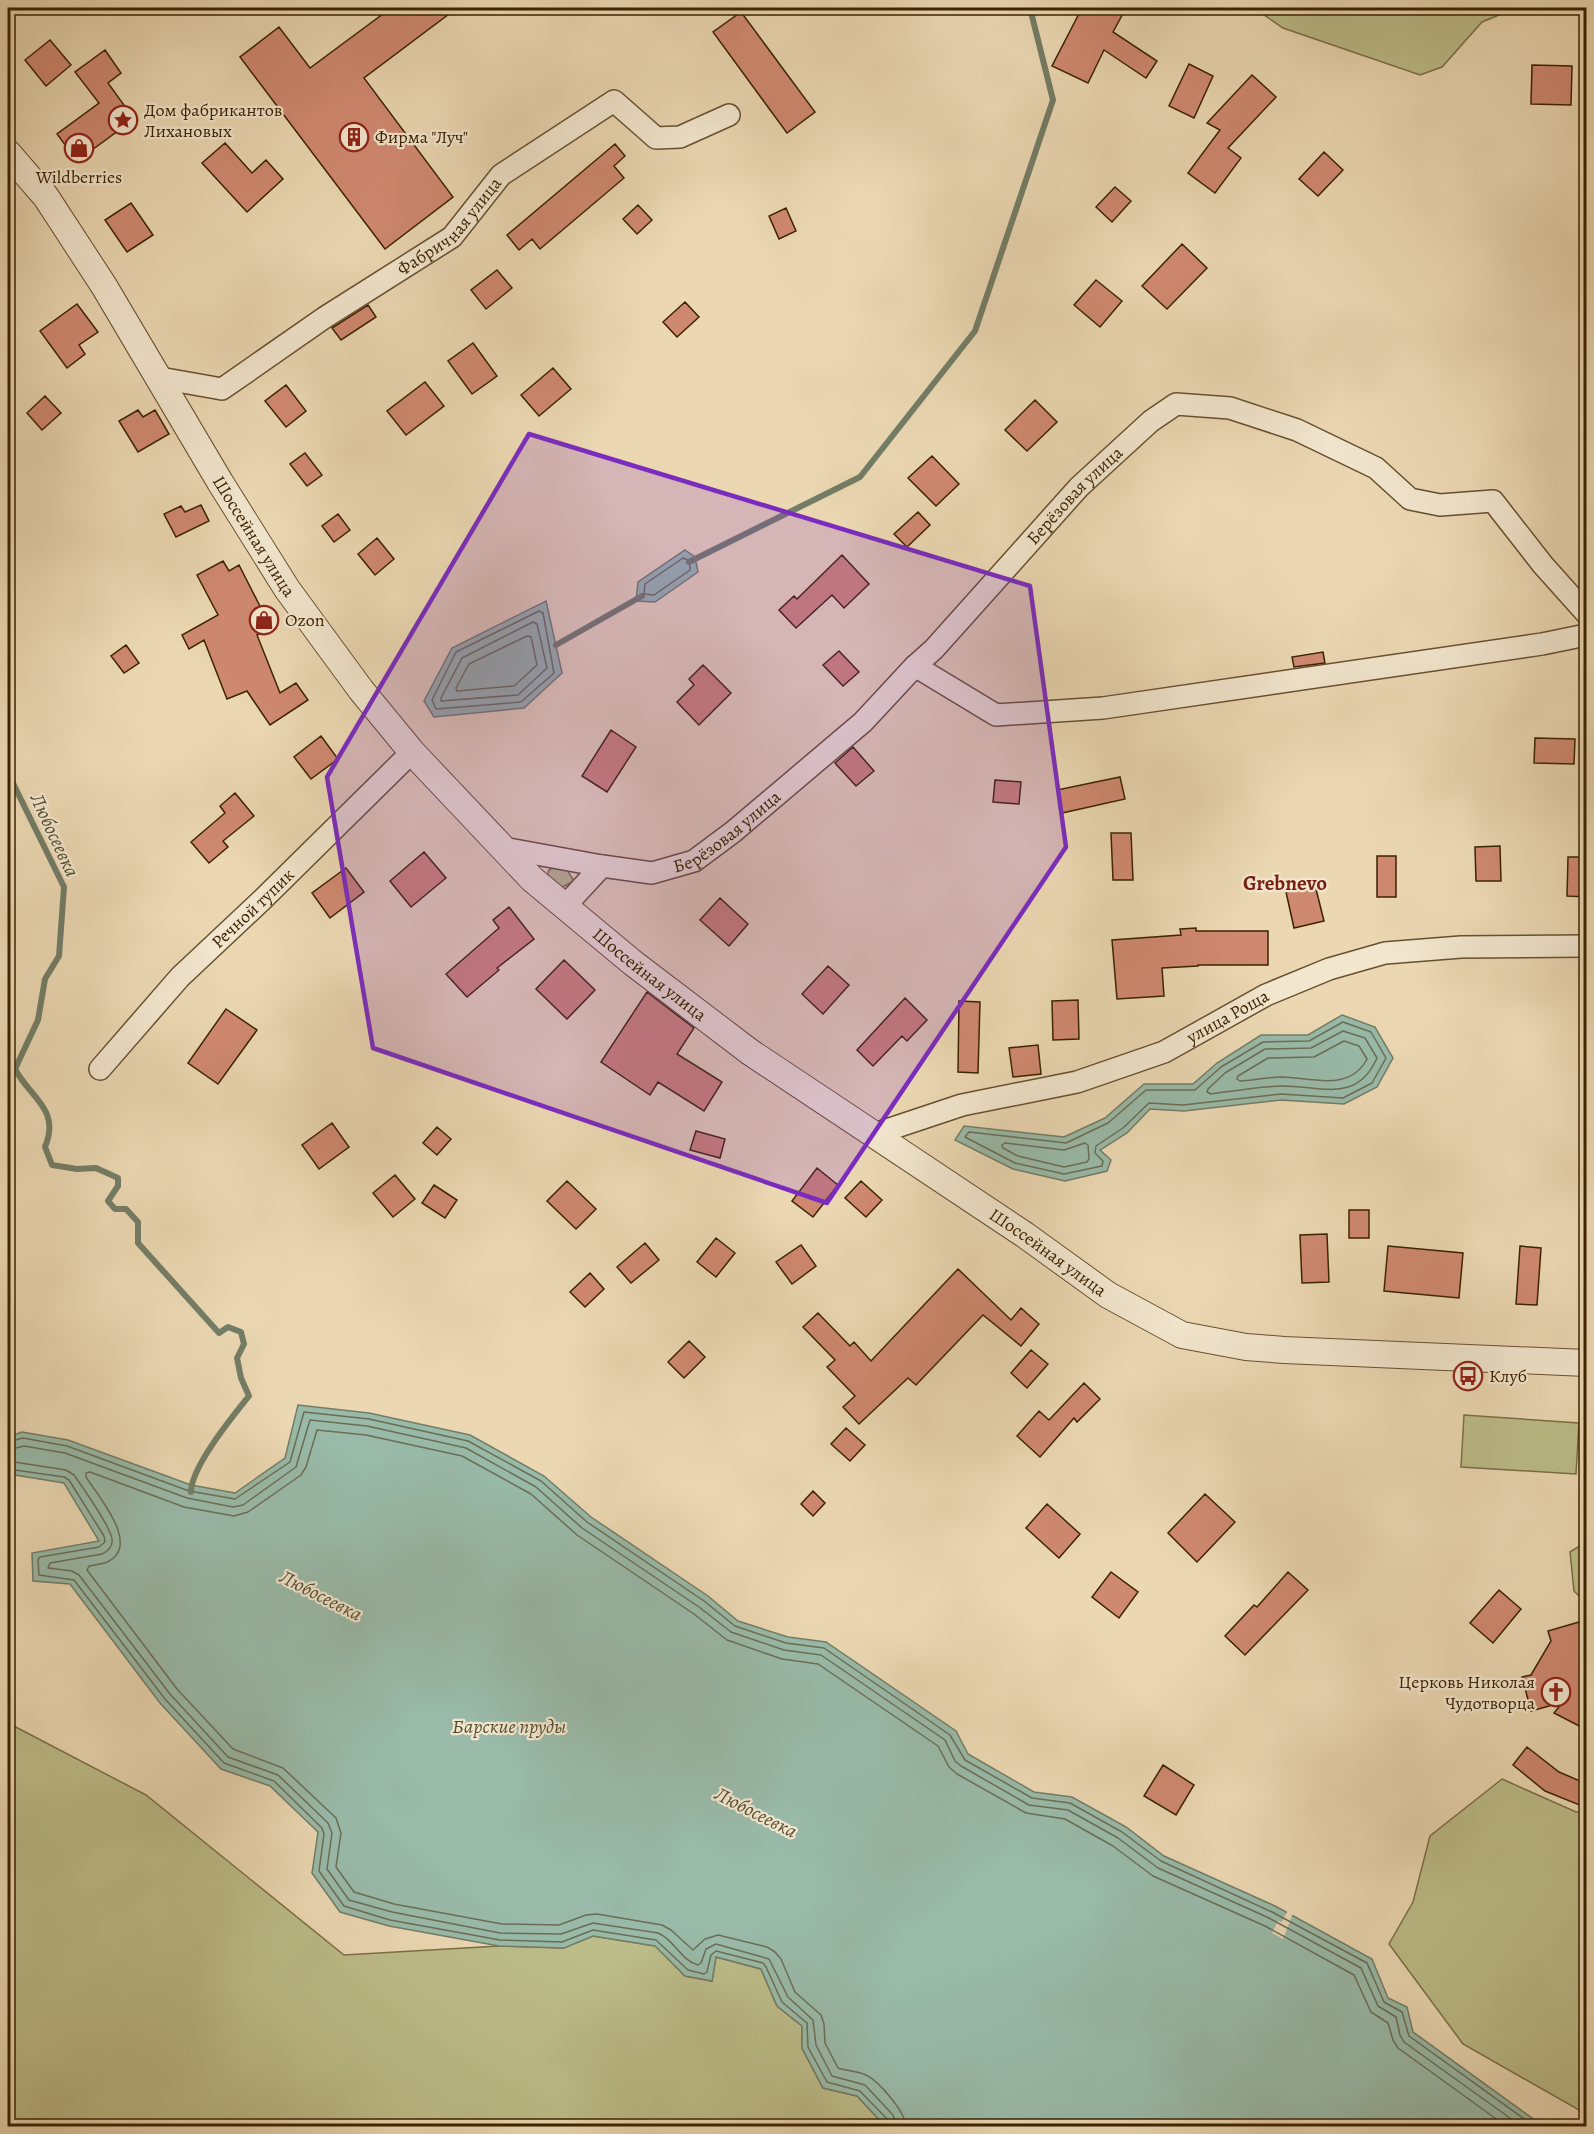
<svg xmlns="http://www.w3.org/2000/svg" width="1594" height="2134" font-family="Alegreya,serif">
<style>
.green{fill:#bcbd89;stroke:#7c7045;stroke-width:1.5}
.water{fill:#99baa9;stroke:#737d66;stroke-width:1.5}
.pier{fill:#ebd8b3}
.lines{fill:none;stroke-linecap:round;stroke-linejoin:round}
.shore{stroke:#6a6e55;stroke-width:1.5}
.stream{stroke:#737d66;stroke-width:6}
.building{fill:#d08971;stroke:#3b2201;stroke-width:1.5}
.minor-casing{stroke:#67502e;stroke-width:24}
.tertiary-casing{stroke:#67502e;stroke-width:28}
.minor{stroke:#f2e6ce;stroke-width:21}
.tertiary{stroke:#f2e6ce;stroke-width:26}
.marked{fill:#7b2cbf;fill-opacity:0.2;stroke:#7b2cbf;stroke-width:4.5;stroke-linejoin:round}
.labels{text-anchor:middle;stroke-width:4.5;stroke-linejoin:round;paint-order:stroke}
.poi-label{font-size:18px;fill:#3b2201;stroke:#f2e6ce;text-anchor:start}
.street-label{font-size:18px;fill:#3b2201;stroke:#f2e6ce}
.water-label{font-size:20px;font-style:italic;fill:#575033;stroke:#f2e6ce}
.quarter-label{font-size:21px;font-weight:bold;fill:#7a1f14;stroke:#f2e6ce}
</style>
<rect width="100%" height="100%" fill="#ebd8b3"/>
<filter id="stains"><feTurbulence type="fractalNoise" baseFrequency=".00333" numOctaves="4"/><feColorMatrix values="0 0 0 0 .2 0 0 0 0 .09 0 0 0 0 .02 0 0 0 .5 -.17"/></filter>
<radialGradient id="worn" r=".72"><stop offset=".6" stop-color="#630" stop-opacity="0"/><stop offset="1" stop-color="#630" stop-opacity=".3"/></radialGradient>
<path class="green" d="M1254,8H1516L1482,22L1442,67L1420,75L1283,28Z
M556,866L567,870L574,881L561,888L547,876L549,870Z
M1464,1415L1579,1423L1576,1474L1461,1467Z
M1586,1542V1603L1574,1591L1570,1552Z
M8,1723L146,1795L344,1955L499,1946L563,1948L593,1936L656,1946L685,1976L712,1981L716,1957L761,1969L777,2006L802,2026V2048L823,2088L857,2096L885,2126H8Z
M1502,1779L1576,1812L1586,1810V2114L1463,2044L1389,1944L1413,1902L1430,1836Z"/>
<path class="water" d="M685,550L695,557L698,572L655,602L636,601L638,582Z
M546,601L562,673L524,708L434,717L424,701L452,648Z
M1342,1015L1375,1027L1393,1058L1377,1087L1344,1104L1281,1100L1184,1111L1150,1109L1127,1133L1100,1150L1111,1160L1107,1171L1065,1181L1013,1169L955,1140L964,1126L1064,1137L1105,1118L1144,1084H1193L1217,1063L1261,1035H1308Z
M298,1405L369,1413L470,1435L544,1476L591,1517L708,1596L738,1621L788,1637L826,1642L956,1731L968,1754L1034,1792L1072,1797L1126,1827L1164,1856L1275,1906L1372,1959L1388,1998L1407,2007L1413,2032L1543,2126H885L857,2096L823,2088L802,2048V2026L777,2006L761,1969L716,1957L712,1981L685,1976L655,1946L593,1936L564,1948L499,1946L389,1926L340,1912L312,1873L318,1832L270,1786L221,1769L160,1703L70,1584L33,1581L32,1553L99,1541L64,1483L9,1474L8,1472V1437L22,1432L68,1440L191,1485L235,1493L285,1458Z"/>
<path class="pier" d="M1288,1910L1293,1913L1283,1939L1272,1933L1278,1921L1282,1922Z"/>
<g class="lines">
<path class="shore" d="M683,558L690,561V570L654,595L644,594L645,584Z
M539,611L543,613L554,673L521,702L436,709L432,700L456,652Z
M533,622L537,624L547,668L518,695L441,701V698L462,658Z
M527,636L531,637L537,665L514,686L457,691L456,688L469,664Z
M1343,1022L1371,1032L1386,1058L1372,1083L1343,1098L1281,1094L1183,1105L1149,1103L1123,1128L1096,1146L1095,1153L1103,1161L1102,1166L1064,1174L1015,1163L965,1137L969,1132L1066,1143L1108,1123L1146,1090H1195L1221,1067L1263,1042L1309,1041Z
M1343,1031L1365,1038L1377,1058C1356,1105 1320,1085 1280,1086C1257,1087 1233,1091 1211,1094L1207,1092L1208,1089L1225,1073L1265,1049L1311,1048Z
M1344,1041L1359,1046L1367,1059C1350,1092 1312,1078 1282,1077C1268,1077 1254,1080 1240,1081L1237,1079L1238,1076L1268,1058L1314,1057Z
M1005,1143L1064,1150L1085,1143L1088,1145L1089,1159L1087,1162L1064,1167L1018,1156L1003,1148L1002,1145Z
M8,1442L23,1438L67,1446L189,1491L235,1499L290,1462L304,1412L369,1419L468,1441L541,1481L587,1522L704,1601L735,1626L786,1643L824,1648L950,1735L965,1760L1032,1798L1070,1803L1122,1832L1161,1861L1272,1912L1367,1963L1384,2002L1402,2012L1409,2036L1534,2126
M8,1450L24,1446L65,1453L187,1498L233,1507L243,1505L296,1467L310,1420L367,1426L466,1448L536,1487L582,1528L699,1607L731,1632L784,1650L821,1655L945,1740L955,1761L961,1766L1029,1805L1068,1810L1118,1838L1158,1868L1269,1918L1361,1968L1378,2006L1396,2017L1400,2035L1404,2042L1521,2126
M8,1461L66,1470L74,1475C82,1486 111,1528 112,1539C113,1546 108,1551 102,1554L50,1563L48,1568L72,1571L79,1575L170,1694L228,1757L278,1775L328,1823L332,1833L327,1869L349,1900L392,1912L500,1933L561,1934L593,1923L658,1933C674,1939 681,1961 698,1965L701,1963L706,1949L716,1944L769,1959L788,1997L813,2020L816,2045L832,2076L865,2085L893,2115L897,2126
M8,1469L64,1477L69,1480L104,1536L105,1542L99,1547L40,1557L38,1560L39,1575L74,1580L165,1699L224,1763L274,1781L322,1828L324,1834L319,1871L344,1906L390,1920L500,1940L562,1942L593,1930L656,1940L688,1970L704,1974L707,1972L711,1955L716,1951L763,1963L766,1967L782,2002L807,2023L808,2047L827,2082L860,2091L888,2120L889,2126
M906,2126C905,2112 879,2081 866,2075C857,2071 847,2071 838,2068L825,2043L824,2024L821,2015L795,1992L781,1959L775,1952L767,1947L718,1935L705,1939L693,1950L671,1930L662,1925L597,1914L586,1915L559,1925L502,1924L394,1904L354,1892L336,1867L341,1833L336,1818L283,1768L233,1749L177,1689L87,1570L89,1566C95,1565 102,1564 107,1562C142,1546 98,1496 86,1477V1473L90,1472L184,1507L234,1516L248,1512L301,1475L306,1467L317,1430L366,1435L462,1456L531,1494L577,1535L694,1614L727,1640L782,1659L818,1664L938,1746L949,1767L957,1774L1026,1813L1065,1819L1113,1846L1153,1876L1265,1926L1354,1975L1371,2012L1388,2023L1393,2040L1398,2048L1506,2126"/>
<path class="stream" d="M689,562L860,477L975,331L1053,100L1030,8
M556,645L642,596
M8,773L64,887L59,956L45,979L38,1020L15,1069C30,1098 61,1109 45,1147L52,1165L77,1169L96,1168L118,1178V1186L108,1201L115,1209H126L138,1222V1243L219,1333L228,1327L241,1332L244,1344L237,1358L241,1378L249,1396C233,1416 191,1467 191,1492"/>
</g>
<path class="building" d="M391,8H457L364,78L453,197L385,249L240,57L279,27L310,68Z
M1082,8H1126L1113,32L1157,61L1146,78L1104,50L1088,83L1052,66Z
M741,12L815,112L787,133L713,32Z
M50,40L71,65L46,86L25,60Z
M105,50L121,73L108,83L134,119L77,161L57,134L99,103L75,72Z
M1189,64L1213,76L1194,118L1169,106Z
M1532,65L1572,66L1571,105L1531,104Z
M1252,75L1276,97L1228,148L1241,158L1215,193L1188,173L1220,130L1207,123Z
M225,143L252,173L266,160L283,179L247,212L202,163Z
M615,144L625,156L614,166L624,178L540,249L532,239L519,250L507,235Z
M1324,152L1343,170L1318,196L1299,179Z
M1115,187L1131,201L1112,222L1096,207Z
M131,203L153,235L127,252L105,220Z
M638,205L652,220L637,234L623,219Z
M786,208L796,231L779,239L769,216Z
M1182,244L1207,268L1167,309L1142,286Z
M497,270L512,288L486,309L471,290Z
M1096,280L1122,301L1100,327L1074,305Z
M685,302L699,317L677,337L663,322Z
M77,304L98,332L79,345L85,354L67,368L40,331Z
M368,305L376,317L341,340L332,328Z
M473,343L497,376L472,394L448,361Z
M553,368L571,389L539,416L521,395Z
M425,382L444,406L406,435L387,411Z
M286,385L306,411L286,427L265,401Z
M45,396L61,413L42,430L27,413Z
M1035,400L1057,422L1027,451L1005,430Z
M138,410L143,417L155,410L169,434L138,452L119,421Z
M305,453L322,475L307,486L290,464Z
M932,456L959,484L936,506L908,478Z
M201,505L209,521L176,537L164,514L181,506L185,512Z
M918,512L930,525L907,547L894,534Z
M338,514L350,530L334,542L322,526Z
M377,538L394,559L375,575L358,554Z
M842,555L869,584L844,608L832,595L796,628L779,610L794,596L797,599Z
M223,561L229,571L239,565L263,612L269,610L276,626L257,635L280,693L296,683L308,700L270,725L247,691L227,699L204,640L189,649L182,635L218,615L197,575Z
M126,645L139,663L124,673L111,656Z
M839,651L859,672L843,686L823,665Z
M1323,652L1325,663L1294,667L1292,657Z
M703,665L731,693L699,725L677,702L694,685L689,679Z
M611,730L636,747L607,792L582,776Z
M321,736L338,759L311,779L294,757Z
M1535,738L1575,739L1574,764L1534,763Z
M853,747L874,771L856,786L835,763Z
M1120,777L1125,799L1062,813L1057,790Z
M995,780L1021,782L1019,804L993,802Z
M235,793L254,816L223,841L228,847L209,863L191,842L225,813L220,806Z
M1111,833H1131L1133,880H1113Z
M1500,846L1501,881H1476L1475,847Z
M424,852L446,878L411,907L390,881Z
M1377,856H1396V897H1377Z
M1568,857H1587V897L1567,896Z
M346,868L364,892L330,918L312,893Z
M1315,885L1324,921L1294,928L1286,892Z
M720,898L748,924L729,946L700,920Z
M509,907L534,939L497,968L499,970L467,997L446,974L499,928L493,920Z
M1196,928V931H1268V965H1198V966L1162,968L1164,996L1117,999L1112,940L1181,935L1180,929Z
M564,960L595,990L567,1019L536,989Z
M828,966L849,985L823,1014L802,994Z
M647,992L694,1028L677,1054L722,1082L704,1111L658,1082L650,1095L601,1062Z
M905,998L927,1020L907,1041L902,1036L873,1066L857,1050Z
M1078,1000L1079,1039L1053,1040L1052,1001Z
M959,1001L980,1002L978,1073L958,1072Z
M226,1009L257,1030L218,1084L188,1063Z
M1038,1045L1041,1074L1013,1077L1009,1048Z
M332,1123L349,1147L319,1169L302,1145Z
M437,1127L451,1139L437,1155L423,1143Z
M696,1131L725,1139L720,1158L690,1150Z
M817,1168L838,1185L813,1217L792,1201Z
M395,1175L415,1199L393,1217L373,1193Z
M567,1181L596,1209L576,1229L547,1201Z
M861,1181L882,1200L866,1217L845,1198Z
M434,1185L457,1200L445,1218L422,1203Z
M1349,1210H1369V1238H1349Z
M1327,1234L1329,1282L1302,1283L1300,1235Z
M716,1238L735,1253L716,1277L697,1262Z
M645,1243L659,1260L631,1283L617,1267Z
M801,1245L816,1266L792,1284L776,1262Z
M1388,1246L1463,1253L1459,1298L1384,1291Z
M1520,1246L1541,1248L1537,1305L1516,1304Z
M958,1269L1011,1320L1021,1308L1039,1324L1021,1346L983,1315L916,1385L908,1378L859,1424L843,1407L855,1396L827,1367L835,1360L803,1327L818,1313L850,1346L854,1342L871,1361Z
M590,1273L604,1289L585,1307L570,1292Z
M689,1341L705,1357L684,1378L668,1362Z
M1031,1350L1048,1364L1027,1388L1011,1373Z
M1084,1383L1100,1399L1077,1422L1074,1418L1040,1457L1017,1436L1039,1411L1049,1420Z
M846,1428L865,1445L850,1461L831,1444Z
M813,1491L825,1503L813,1516L801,1504Z
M1205,1494L1235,1522L1197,1562L1168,1533Z
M1047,1504L1080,1534L1059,1558L1026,1528Z
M1111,1572L1138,1592L1119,1618L1092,1597Z
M1288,1572L1308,1590L1245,1655L1225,1636L1254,1605L1257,1607Z
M1499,1590L1521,1609L1493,1643L1470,1623Z
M1579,1622L1581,1631L1587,1634V1730L1554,1713L1563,1702L1531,1711L1522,1677L1531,1675L1551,1641L1548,1631Z
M1527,1747L1559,1772L1587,1784V1808L1545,1791L1513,1765Z
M1163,1765L1194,1785L1176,1815L1144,1796Z"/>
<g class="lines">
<g class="minor-casing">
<g id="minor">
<path id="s1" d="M160,378L222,389L324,318L452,237L501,175L614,101L656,138L680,137L729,115"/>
<path d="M915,666L996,715L1103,708L1542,644L1586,635"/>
<path id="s2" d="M503,848L602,866L652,873L694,861L733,832L863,722L915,666L934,649L1079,487L1151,421L1176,404L1230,408L1297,430L1376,468L1410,499L1440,505L1493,501L1543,565L1586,613"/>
<path d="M564,907L602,866"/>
<path id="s3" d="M100,1069L180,977L262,900L412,752"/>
<path id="s4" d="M875,1134L962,1105L1077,1082L1164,1052L1266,995L1329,969L1385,953L1461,947L1586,946"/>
</g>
</g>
<g class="tertiary-casing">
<g id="tertiary">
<path id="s5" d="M8,153L46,197L104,286L220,482L287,589L361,690L412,752L532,879L633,963L750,1052L1025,1235L1108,1295L1182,1335L1246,1347L1284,1350L1586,1363"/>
</g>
</g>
<use href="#minor" class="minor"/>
<use href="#tertiary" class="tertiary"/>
</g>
<path class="marked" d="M529,434L1030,586L1066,847L827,1203L373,1048L327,777Z"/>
<defs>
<g id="sight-ring" transform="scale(1.5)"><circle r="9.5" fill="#f2e6ce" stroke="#8f2418" stroke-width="1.5"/><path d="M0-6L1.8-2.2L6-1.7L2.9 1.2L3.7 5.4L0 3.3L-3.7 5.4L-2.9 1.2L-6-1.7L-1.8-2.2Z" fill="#8f2418"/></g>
<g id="building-ring" transform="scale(1.5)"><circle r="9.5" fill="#f2e6ce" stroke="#8f2418" stroke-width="1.5"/><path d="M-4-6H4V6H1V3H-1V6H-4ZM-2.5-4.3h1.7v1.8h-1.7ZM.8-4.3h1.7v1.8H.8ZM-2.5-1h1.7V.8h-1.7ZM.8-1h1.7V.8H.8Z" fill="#8f2418"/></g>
<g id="shop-ring" transform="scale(1.5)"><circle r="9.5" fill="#f2e6ce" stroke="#8f2418" stroke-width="1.5"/><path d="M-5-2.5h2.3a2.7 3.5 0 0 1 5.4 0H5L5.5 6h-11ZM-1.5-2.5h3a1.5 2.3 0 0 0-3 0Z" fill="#8f2418"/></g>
<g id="bus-ring" transform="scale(1.5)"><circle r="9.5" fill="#f2e6ce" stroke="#8f2418" stroke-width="1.5"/><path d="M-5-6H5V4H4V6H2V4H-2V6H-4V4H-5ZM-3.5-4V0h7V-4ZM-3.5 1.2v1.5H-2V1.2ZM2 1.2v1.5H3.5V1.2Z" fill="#8f2418"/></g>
<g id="church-ring" transform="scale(1.5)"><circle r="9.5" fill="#f2e6ce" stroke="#8f2418" stroke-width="1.5"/><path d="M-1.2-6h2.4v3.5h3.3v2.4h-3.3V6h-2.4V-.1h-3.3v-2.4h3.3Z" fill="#8f2418"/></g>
</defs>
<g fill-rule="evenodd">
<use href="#sight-ring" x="123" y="120"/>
<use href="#building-ring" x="354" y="137"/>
<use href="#shop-ring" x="79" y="148"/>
<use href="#shop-ring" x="264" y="620"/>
<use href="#bus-ring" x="1468" y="1376"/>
<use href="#church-ring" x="1556" y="1692"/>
</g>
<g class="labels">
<g class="poi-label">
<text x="144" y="116">Дом фабрикантов<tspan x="144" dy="21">Лихановых</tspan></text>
<text x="375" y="143">Фирма "Луч"</text>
<text x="79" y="183" text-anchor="middle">Wildberries</text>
<text x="285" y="626">Ozon</text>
<text x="1489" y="1382">Клуб</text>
<text x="1535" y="1688" text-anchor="end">Церковь Николая<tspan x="1535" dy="21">Чудотворца</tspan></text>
</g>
<g class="street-label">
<text dy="6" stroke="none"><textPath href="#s1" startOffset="344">Фабричная улица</textPath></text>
<text dy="6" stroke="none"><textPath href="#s2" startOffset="724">Берёзовая улица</textPath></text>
<text dy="6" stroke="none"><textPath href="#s5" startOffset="456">Шоссейная улица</textPath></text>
<text dy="6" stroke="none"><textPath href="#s2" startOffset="238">Берёзовая улица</textPath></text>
<text dy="6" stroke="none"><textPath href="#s3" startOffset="222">Речной тупик</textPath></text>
<text dy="6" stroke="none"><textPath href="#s5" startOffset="1050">Шоссейная улица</textPath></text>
<text dy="6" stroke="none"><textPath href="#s4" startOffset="374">улица Роща</textPath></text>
<text dy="6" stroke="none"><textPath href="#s5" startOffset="1536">Шоссейная улица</textPath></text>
</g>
<g class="water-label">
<text transform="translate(55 835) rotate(65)" y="7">Любосеевка</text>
<text transform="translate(321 1595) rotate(27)" y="7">Любосеевка</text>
<text x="509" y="1733">Барские пруды</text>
<text transform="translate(756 1812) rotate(27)" y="7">Любосеевка</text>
</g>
<g class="quarter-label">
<text x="1285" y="890">Grebnevo</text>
</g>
</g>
<rect width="1594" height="2134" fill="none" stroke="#ebd8b3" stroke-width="30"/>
<rect x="9" y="9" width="1576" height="2116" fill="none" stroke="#3b2201" stroke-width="3"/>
<rect x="15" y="15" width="1564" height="2104" fill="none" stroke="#3b2201" stroke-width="1.5"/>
<rect width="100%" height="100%" filter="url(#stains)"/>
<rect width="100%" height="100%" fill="url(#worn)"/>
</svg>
